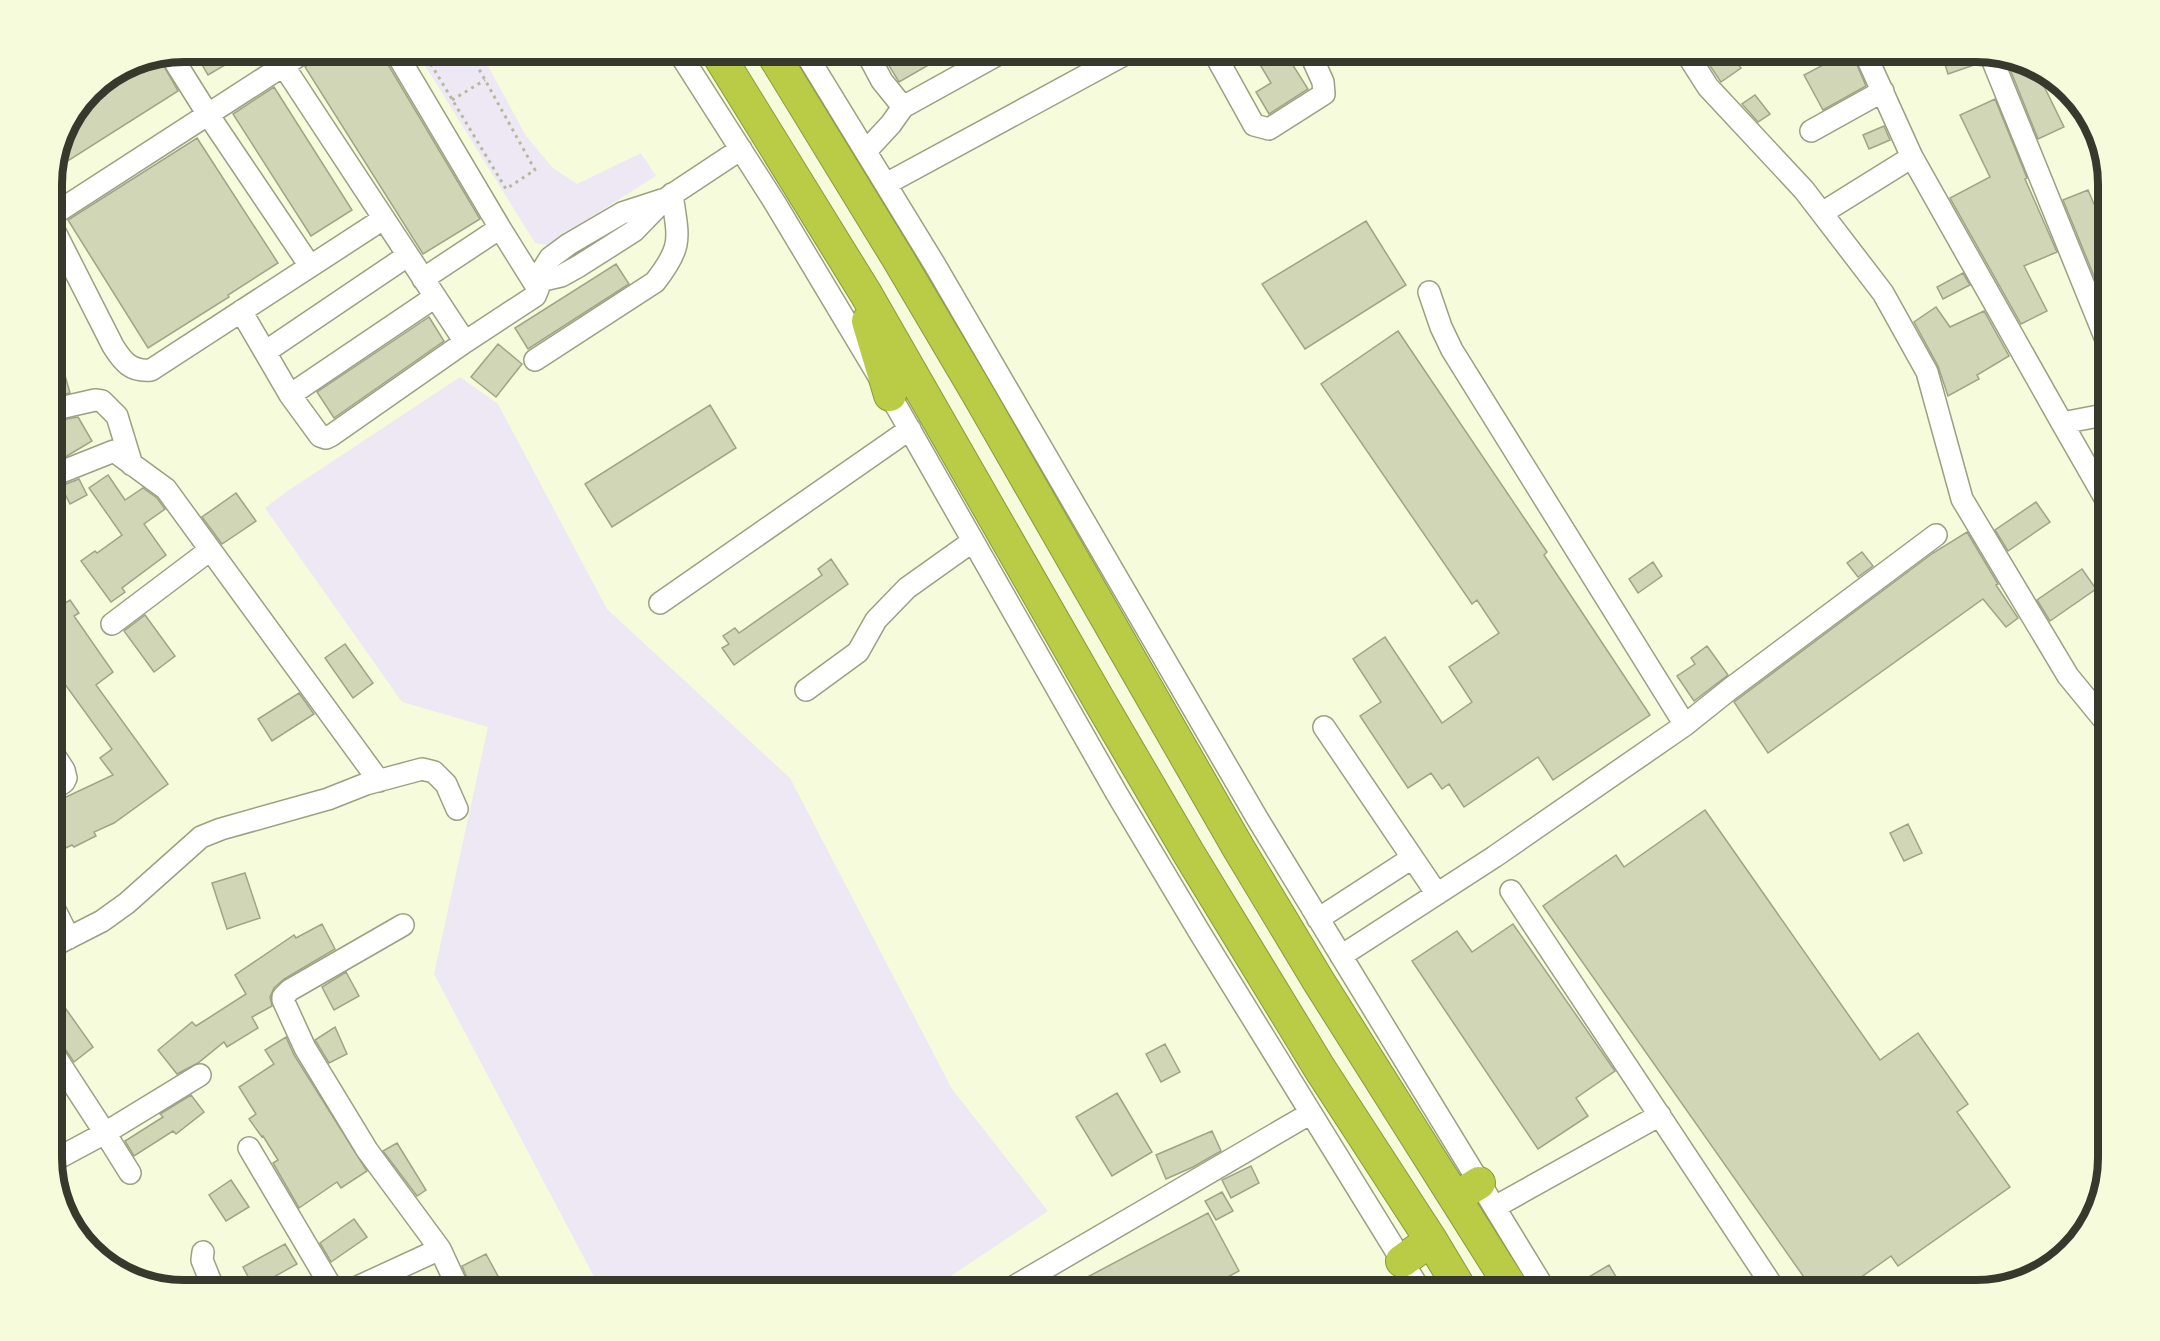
<svg xmlns="http://www.w3.org/2000/svg" width="2160" height="1341" font-family="'Open Sans',sans-serif">
<style>
.green{fill:#eee8f5}
.building{fill:#d1d7b6;stroke:#9ea485;stroke-width:1.5}
.lines{fill:none;stroke-linecap:round;stroke-linejoin:round}
.minor-casing{stroke:#9ba082;stroke-width:24}
.highway-casing{stroke:#8c983c;stroke-width:34}
.path{stroke:#b5ba9f;stroke-width:3;stroke-dasharray:3 4.5;stroke-linecap:butt}
.minor{stroke:#fff;stroke-width:21}
.highway{stroke:#bacb45;stroke-width:32}
.rim{fill:none;stroke:#37392c;stroke-width:8}
</style>
<rect width="100%" height="100%" fill="#f6fcdb"/>
<path class="green" d="M416,51H480L526,136L553,168L577,184L641,153L656,176L547,245L535,243Z
M460,377L498,404L607,609L790,778L952,1089L1048,1211L930,1290H601L434,974L488,727L402,702L265,508L286,492Z"/>
<path class="building" d="M194,51H249L208,75Z
M325,51H380L480,219L423,254L305,67Z
M880,51H953L899,82Z
M1252,51H1284L1308,89L1269,114L1256,92L1271,83Z
M1700,51H1729L1741,68L1721,82Z
M1821,51H1851L1866,86L1823,110L1804,75L1827,63Z
M1967,51H1978L1980,63L1948,74L1943,58Z
M158,56L178,91L52,171L61,132L90,90L133,61Z
M2006,59L2034,66L2064,127L2038,139Z
M274,87L352,210L311,236L233,114Z
M1755,95L1770,114L1758,122L1742,104Z
M1995,99L2027,178L2025,179L2057,252L2024,266L2047,311L2021,324L1950,198L1990,177L1960,115Z
M1884,126L1890,140L1869,149L1863,135Z
M197,138L278,263L228,295L229,297L148,348L68,220Z
M2088,190L2109,239V313L2063,200Z
M1366,221L1406,285L1305,349L1262,284Z
M616,264L629,284L528,349L515,328Z
M1963,273L1970,285L1943,299L1937,287Z
M1936,307L1950,327L1984,311L2009,356L1977,375L1979,379L1948,396L1938,366L1914,322Z
M429,317L444,341L334,418L317,392Z
M1398,331L1547,552L1544,555L1650,715L1553,780L1538,757L1464,807L1449,784L1442,789L1431,773L1408,788L1360,716L1381,702L1353,659L1385,637L1442,723L1472,702L1449,667L1499,633L1477,600L1472,604L1321,384Z
M498,344L522,364L496,397L471,377Z
M51,370L54,375L64,372L70,393L51,397Z
M710,405L736,448L612,527L585,484Z
M78,417L92,441L67,456L51,462V422Z
M108,475L125,500L143,488L157,498L165,509L144,524L166,555L122,588L125,592L111,602L81,561L95,551L97,553L122,535L89,488Z
M79,479L87,495L70,504L61,486Z
M236,493L256,521L222,544L202,517Z
M2036,502L2050,522L2008,551L1995,530Z
M1967,532L1998,584L1996,585L2018,618L2006,627L1983,599L1768,753L1734,702L1933,553Z
M1862,552L1873,566L1858,577L1847,563Z
M831,559L848,584L734,665L722,648L729,644L723,636L735,628L739,633L822,575L818,569Z
M1653,562L1662,576L1638,593L1629,579Z
M2082,569L2096,589L2050,621L2037,600Z
M70,600L79,613L74,616L113,672L96,685L168,784L114,823L94,832L96,836L74,847L72,845L51,855V804L113,775L100,758L112,749L51,665V636L61,629L51,612Z
M145,615L175,656L154,672L124,631Z
M345,644L373,683L353,698L325,658Z
M1707,646L1728,675L1694,701L1677,676L1695,664L1691,658Z
M299,693L314,714L272,741L258,719Z
M1705,810L1880,1060L1918,1033L1968,1104L1957,1112L2010,1187L1898,1266L1891,1256L1843,1290H1813L1543,906L1616,855L1624,867Z
M1908,824L1922,853L1904,861L1890,833Z
M245,873L260,918L227,929L212,883Z
M322,924L335,949L284,979L274,988L270,997L272,1006L252,1017L258,1028L227,1047L224,1042L198,1063L177,1074L158,1050L192,1022L196,1026L246,994L235,975L294,935L296,938Z
M1513,924L1615,1071L1576,1098L1588,1116L1538,1149L1412,961L1457,931L1472,952Z
M346,972L359,996L334,1010L322,987Z
M51,988L93,1047L74,1062L61,1043L51,1037Z
M335,1027L347,1054L329,1063L315,1040Z
M286,1037L294,1055L367,1171L341,1188L337,1182L299,1208L273,1163L278,1160L263,1136L262,1137L249,1119L256,1114L239,1087L274,1064L265,1050Z
M1165,1044L1180,1072L1161,1082L1146,1054Z
M1117,1093L1152,1152L1112,1176L1076,1117Z
M191,1095L204,1112L176,1134L173,1131L134,1156L125,1141L163,1117L160,1114Z
M1212,1131L1221,1151L1193,1167L1166,1179L1156,1155Z
M397,1143L426,1190L417,1196L383,1151Z
M1251,1166L1259,1183L1231,1198L1222,1180Z
M231,1180L249,1207L226,1221L209,1195Z
M1222,1192L1233,1211L1216,1220L1205,1201Z
M1208,1213L1239,1271L1204,1290H1063Z
M354,1219L367,1237L331,1262L320,1243Z
M285,1244L297,1264L254,1288L243,1267Z
M486,1254L499,1278L476,1290H472L462,1266Z
M1609,1265L1624,1290H1567Z"/>
<g class="lines">
<g class="minor-casing">
<path id="minor" d="M395,51L500,228
M678,51L775,203L890,395L1117,794L1200,933L1420,1290
M804,51L935,265L1257,818L1545,1290
M866,51L882,81L903,107
M1213,51L1254,125L1269,129L1324,94L1323,82L1309,51
M1685,51L1708,87L1804,190L1883,293L1927,372L1962,499L2068,676L2109,726
M1864,51L1912,157L2062,423L2109,414
M170,54L207,113L310,266
M1990,54L2109,347
M283,65L465,342
M1811,131L1883,91
M866,151L891,124L903,107L1004,51
M886,184L1131,51
M1822,213L1912,157
M51,216L306,51
M51,224L113,346C123,362 131,372 151,370L383,219
M535,282L561,276L579,266L634,231L664,200L741,149
M535,282L550,258L569,244L622,213L662,200
M1429,292L1441,327L1452,350L1685,725
M241,311L290,395L320,436L326,438L332,435L465,342L535,296L538,289L500,228L423,279
M265,352L407,256
M535,360L655,282C684,245 678,238 672,194
M290,395L435,297
M51,410L95,400L102,401L117,416L132,465
M2062,423L2109,505
M51,476L114,451L166,489L379,781
M660,603L910,429
M112,624L210,550
M806,690L858,652L876,620L907,588L973,541
M1324,727L1437,894
M51,750L64,770L66,778L64,782L51,791
M1511,891L1775,1290
M51,902L69,938
M1318,919L1412,858
M403,925L290,990L283,997V1000L305,1048L367,1150L440,1249L459,1290
M51,947L102,921L127,903L201,837L221,829L328,799L366,784L422,769L434,772L446,784L457,809
M1341,956L1494,857L1685,725L1730,689L1936,535
M51,1050L105,1133L51,1162
M249,1148L333,1290
M130,1173L105,1133L200,1075
M1495,1207L1660,1115
M203,1252L202,1260L214,1290
M2039,1273L2047,1267
M351,1290L440,1249
M1008,1290L1311,1113"/>
</g>
<g class="highway-casing">
<path id="highway" d="M716,51L866,294L1100,702L1189,854L1320,1069L1431,1240L1461,1290
M771,51L897,257L978,394L1239,849L1319,982L1513,1290
M868,321L890,395
M1455,1198L1479,1183
M1402,1261L1431,1240"/>
</g>
<path class="path" d="M423,51L506,189L535,170L469,51
M452,100L485,80"/>
<use href="#minor" class="minor"/>
<use href="#highway" class="highway"/>
</g>
<path d="M0 0H2160V1341H0ZM184 62H1976A122 122 0 0 1 2098 184V1158A122 122 0 0 1 1976 1280H184A122 122 0 0 1 62 1158V184A122 122 0 0 1 184 62Z" fill="#f6fcdb" fill-rule="evenodd"/>
<path class="rim" d="M184 62H1976A122 122 0 0 1 2098 184V1158A122 122 0 0 1 1976 1280H184A122 122 0 0 1 62 1158V184A122 122 0 0 1 184 62Z"/>
</svg>
